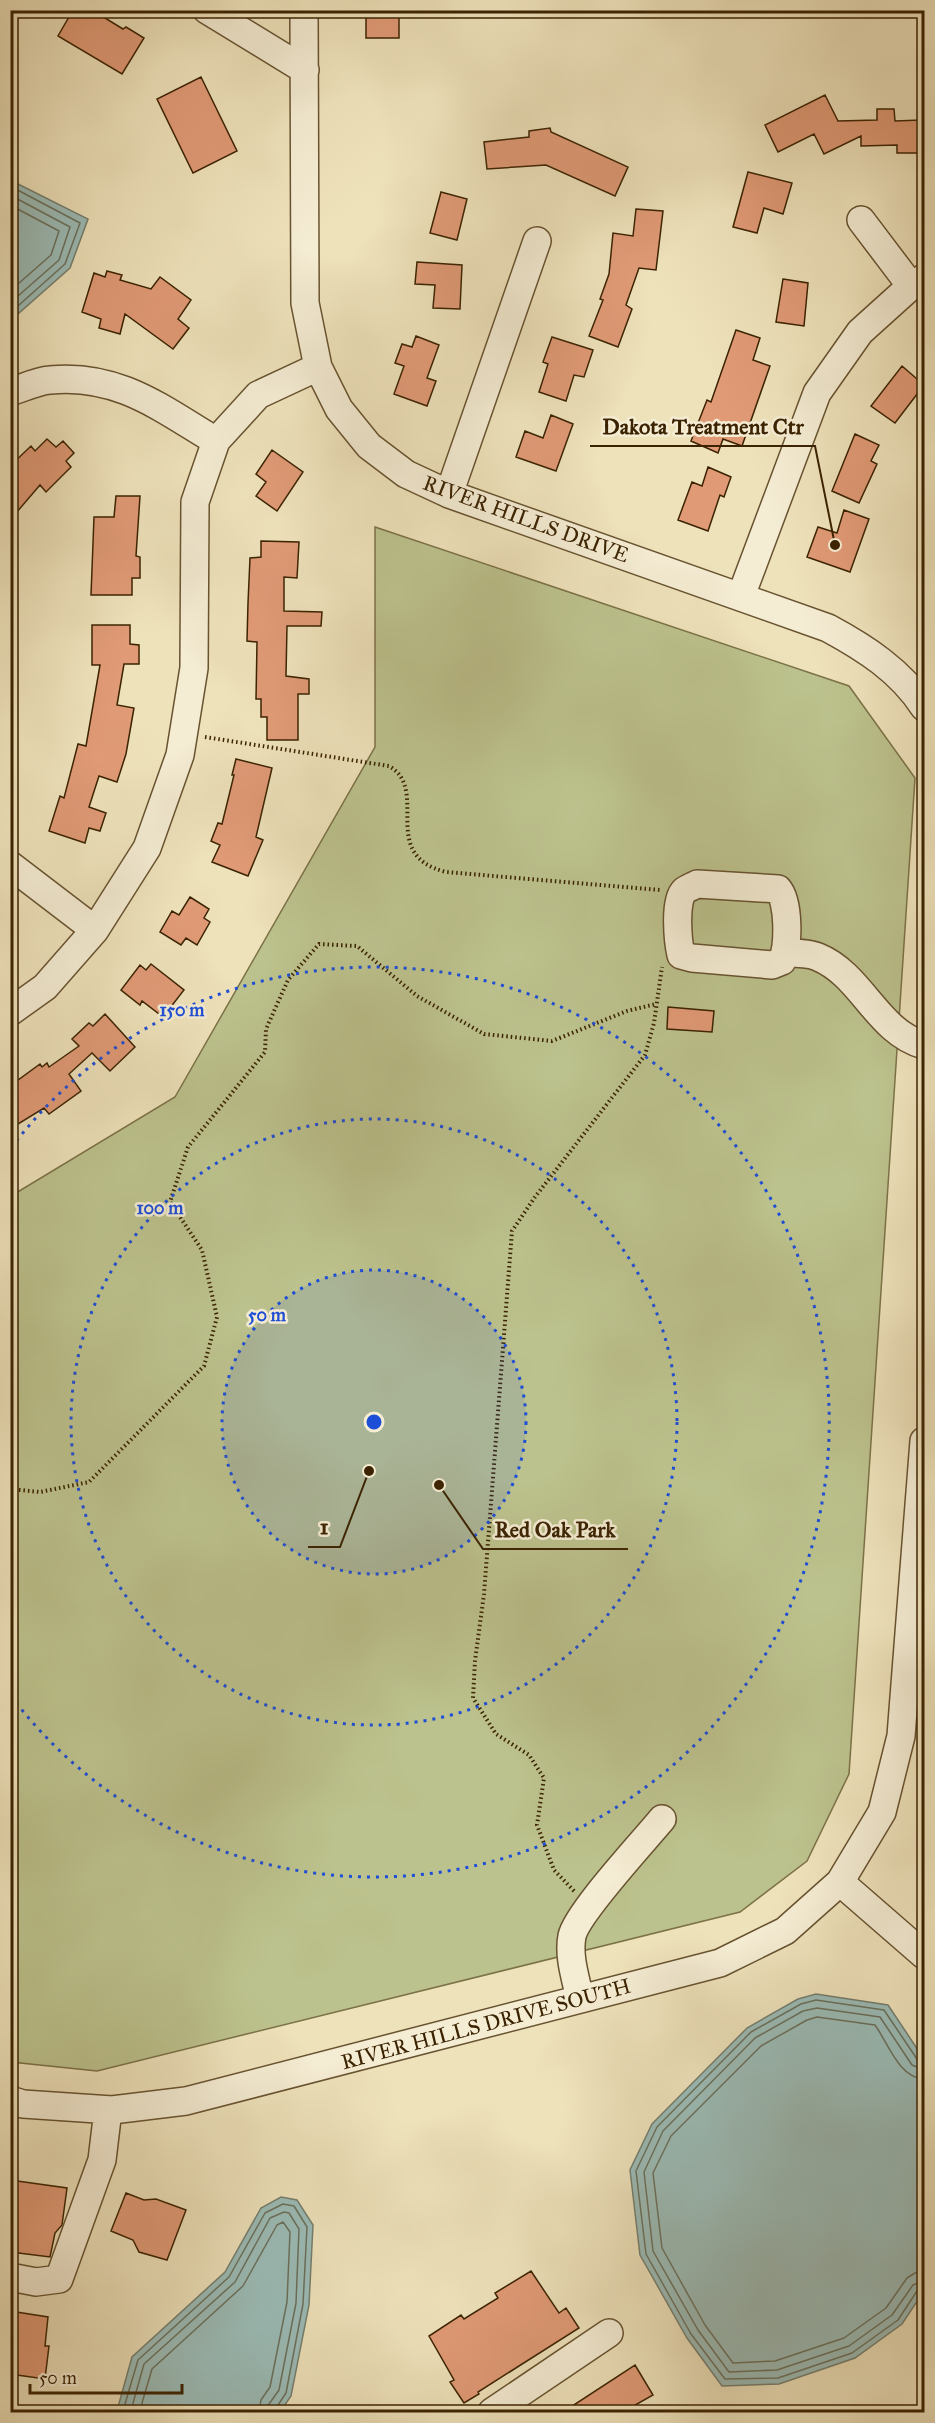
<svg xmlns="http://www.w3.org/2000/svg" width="935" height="2423" font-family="'IM FELL Great Primer',serif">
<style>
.green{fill:#bcc28d;stroke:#7c7248;stroke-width:1.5}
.water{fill:#9bbcb7;stroke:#757f6f;stroke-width:1.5}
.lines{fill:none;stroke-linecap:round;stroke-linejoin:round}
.shore{stroke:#6b705c;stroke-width:1.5}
.building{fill:#e09a76;stroke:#3b2302;stroke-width:1.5}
.minor-casing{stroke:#685330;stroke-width:30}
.path{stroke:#3b2302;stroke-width:4;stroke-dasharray:1.5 3;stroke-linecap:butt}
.minor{stroke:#f4ecd3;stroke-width:27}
.ring{fill:none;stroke:#1d4ed8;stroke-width:3;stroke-dasharray:3 6}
.labels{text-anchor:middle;stroke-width:5;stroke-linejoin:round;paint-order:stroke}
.street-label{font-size:21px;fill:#3b2302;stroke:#f4ecd3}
.centre{fill:#1d4ed8;stroke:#f4ecd3;stroke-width:3}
.ring-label{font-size:18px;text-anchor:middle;font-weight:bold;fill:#1d4ed8;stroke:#f4ecd3;stroke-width:5;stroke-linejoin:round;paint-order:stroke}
.leader{fill:none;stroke:#3b2302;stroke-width:2}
.callout-dot{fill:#3b2302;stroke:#f4ecd3;stroke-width:2}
.callout-label{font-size:22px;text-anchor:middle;font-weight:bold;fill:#3b2302;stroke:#f4ecd3;stroke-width:5;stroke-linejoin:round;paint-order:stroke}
</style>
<rect width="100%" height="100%" fill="#eee2bb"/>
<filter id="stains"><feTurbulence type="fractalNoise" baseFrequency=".00333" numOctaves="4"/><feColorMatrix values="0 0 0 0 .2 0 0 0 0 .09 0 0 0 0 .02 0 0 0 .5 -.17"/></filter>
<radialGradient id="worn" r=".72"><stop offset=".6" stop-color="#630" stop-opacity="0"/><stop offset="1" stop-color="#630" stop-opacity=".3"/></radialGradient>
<path class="green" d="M375,527L849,686L915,778L849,1774L807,1861L740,1912L97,2071L11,2062V1196L175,1097L375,747Z"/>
<path class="water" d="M10,180L88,219L70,268L11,320Z
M816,1994L888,2005L922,2056L924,2072V2291L902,2324L855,2358L779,2384L722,2386L687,2338L640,2255L630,2170L652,2124L747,2028L798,1999Z
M281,2197L297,2200L313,2225L309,2305L291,2396L280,2412H124L118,2407L132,2357L225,2272L261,2208Z"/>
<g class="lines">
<path class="shore" d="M10,186L80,223L65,264L10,313
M10,195L70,227L59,260L10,303
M10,205L59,231L51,255L10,291
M924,2062L917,2059L884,2010L816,2000L801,2004L751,2032L657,2127L636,2171L646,2254L691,2334L725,2379L778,2378L852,2353L898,2320L917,2291L924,2289
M924,2070L912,2065L880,2017L817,2008L803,2011L755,2038L663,2131L644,2172L653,2251L698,2330L729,2372L777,2370L849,2346L892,2315L913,2285L924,2281
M924,2079C899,2078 888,2043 875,2025L817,2017L807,2020L761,2046L671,2136L653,2173L662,2248L705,2325L733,2363L775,2361L844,2338L886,2308L907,2278L915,2273L924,2272
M127,2412L125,2404L138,2360L229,2277L265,2213L283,2204L294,2206L307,2227L303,2304L286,2393L276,2408L275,2412
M134,2412L133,2403L144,2364L235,2282L270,2218L284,2212L289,2213L299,2229L296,2303L279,2390L269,2404L268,2412
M143,2412L142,2403L152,2369L243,2286L277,2225L283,2222L290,2232L287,2302L270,2387L261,2400L259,2412"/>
</g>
<path class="building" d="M73,10H92L123,29L126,27L144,38L122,74L58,36Z
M372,10H399V38H366V16H372Z
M201,77L237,151L193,173L157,99Z
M825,95L838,121L877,120V109H894L895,121L921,120L922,153H897V145L861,146V136L824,154L814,134L778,152L765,125Z
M550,128L551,132L628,167L615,196L546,165L487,169L484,142L529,137V131Z
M748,172L792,183L783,214L764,208L757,233L733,227Z
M441,192L467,199L457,240L430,233Z
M636,209L663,211L656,270L639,268L626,305L632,309L618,347L589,336L603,300L600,299L609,274L613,233L633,236Z
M417,262L462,265L460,309L433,308L435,285L415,284Z
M107,271L122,275L120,280L151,289L160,277L191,300L178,319L189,328L173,349L125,314L120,334L99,328L101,319L82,312L94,273L105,277Z
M783,279L808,283L804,326L776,322Z
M736,330L760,338L753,360L770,366L742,446L723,439L718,453L691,441L707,400L711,402Z
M416,336L439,345L427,378L436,381L427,406L394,394L404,366L395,363L402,344L412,347Z
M552,337L593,350L584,377L574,375L566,401L539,392L548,364L543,362Z
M902,366L924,385L895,423L871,406Z
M551,415L573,424L556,471L516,457L525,431L543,438Z
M855,434L879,445L871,461L877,464L859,503L832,491Z
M47,439L56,447L63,441L74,453L66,461L71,467L46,492L40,485L10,520V466L31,446L35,451Z
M272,450L303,472L277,511L256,496L266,482L256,474Z
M708,467L731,477L724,497L720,495L708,531L678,520L692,482L702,486Z
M116,496H140L136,556L140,557V578H132V595H91L94,517H114Z
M844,510L869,519L850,572L807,557L818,527L837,533Z
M261,541L299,542L297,578L284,577V611L322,612L321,626H287L286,676L309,679V694H298V740H267V717H261V699H256L257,642L247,641L248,603L250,558L261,557Z
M92,625H130V644L139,645V664H124L117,705L134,708L126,754L117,782L99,776L89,807L106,813L100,831L89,828L85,843L49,831L60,796L64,798L78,744L86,746L100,665H92Z
M236,759L272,768L256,837L263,840L248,876L212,862L220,845L211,841L218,823L222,824L234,775H232Z
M190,897L209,909L204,918L210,922L197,945L186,938L181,945L160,932L172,911L179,915Z
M151,964L184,990L163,1017L142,1001L140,1005L121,990L140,965L146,970Z
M668,1007L714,1011L712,1032L667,1029Z
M105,1014L135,1047L110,1071L92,1053L69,1074L81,1091L49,1114L44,1108L10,1129V1086L40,1064L42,1067L47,1063L49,1067L79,1046L72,1039L89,1023L93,1026Z
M10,2180L67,2188L62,2225L55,2233L50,2257L11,2252L17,2224L10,2223Z
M126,2193L144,2200L156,2199L186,2210L167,2260L139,2252L133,2240L111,2231Z
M531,2271L559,2313L566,2308L579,2328L478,2392L479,2394L464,2403L450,2382L454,2380L429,2336L461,2315L464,2319L498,2298L495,2293Z
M10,2311L48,2317L45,2346H49L45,2379L10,2374Z
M635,2365L653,2395L623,2412H563Z"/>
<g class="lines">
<g class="minor-casing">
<path id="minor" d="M207,10L305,70
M304,10L305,303L318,367L339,409L369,446L406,474L449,494L828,628C865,648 901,671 924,707
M861,220L911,286
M10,392C23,388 37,381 50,380C118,373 162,409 216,441
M449,494L537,241
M741,596L817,393L860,332L911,286L924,278
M10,865L95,930
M697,884L778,889C789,901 789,946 782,961L772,965L692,958L681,955C678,942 674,901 684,891C687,888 694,886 697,884Z
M786,953C796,953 809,953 818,957C862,975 877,1032 924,1045
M10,1012L45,987L95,930L147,848L180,755L194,668L195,502L216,441L258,395L318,367
M840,1882L924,1955
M580,1999C576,1979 568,1957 572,1936C577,1913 644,1841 662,1819
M10,2100L23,2104L112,2110L186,2101L720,1963L785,1931L840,1882L882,1812L901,1736L924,1441
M10,2277L36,2282L59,2279L102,2160L108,2110
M492,2412L609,2333"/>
</g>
<path class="path" d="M205,737L389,766C431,790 377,855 446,872L660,890
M10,1489L40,1492L89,1482L204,1366L217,1317L202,1250L170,1202L188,1147L265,1052L266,1029L288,980L319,944L357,946L417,996L484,1034L552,1041L627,1011L656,1004
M574,1891L554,1870L537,1825L544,1778L529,1755L496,1734L473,1698L475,1661L484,1594L512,1231L535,1197L645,1055L654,1023L662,967"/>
<use href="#minor" class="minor"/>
</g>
<circle cx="374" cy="1422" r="152" fill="#1d4ed8" fill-opacity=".12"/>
<g class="ring">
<circle cx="374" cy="1422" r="152"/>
<circle cx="374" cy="1422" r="303"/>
<path d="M11 1148A455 455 0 1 1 11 1696"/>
</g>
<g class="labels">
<g class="street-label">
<text transform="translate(526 519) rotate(20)" y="7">RIVER HILLS DRIVE</text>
<text transform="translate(486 2024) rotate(-15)" y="7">RIVER HILLS DRIVE SOUTH</text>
</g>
</g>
<circle cx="374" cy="1422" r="9" class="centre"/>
<g class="ring-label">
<text x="182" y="1016">150 m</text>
<text x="160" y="1214">100 m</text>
<text x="267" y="1321">50 m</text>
</g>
<path class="leader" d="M835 545L815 446H590M369 1471L340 1547H308M439 1485L483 1549H628"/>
<g class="callout-dot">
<circle cx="835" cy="545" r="6"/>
<circle cx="369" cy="1471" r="6"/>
<circle cx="439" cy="1485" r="6"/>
</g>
<g class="callout-label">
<text x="703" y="434">Dakota Treatment Ctr</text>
<text x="324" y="1534">1</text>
<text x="555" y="1537">Red Oak Park</text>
</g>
<rect width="935" height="2423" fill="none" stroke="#eee2bb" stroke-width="36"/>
<rect x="12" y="12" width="911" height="2399" fill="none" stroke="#3b2302" stroke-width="3"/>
<rect x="18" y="18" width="899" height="2387" fill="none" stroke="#3b2302" stroke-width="1.5"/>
<path d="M30 2384v9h152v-9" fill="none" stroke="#3b2302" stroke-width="3"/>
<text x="39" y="2384" font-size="18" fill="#3b2302" stroke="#f4ecd3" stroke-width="4.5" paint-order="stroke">50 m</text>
<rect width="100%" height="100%" filter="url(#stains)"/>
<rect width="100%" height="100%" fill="url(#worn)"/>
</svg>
